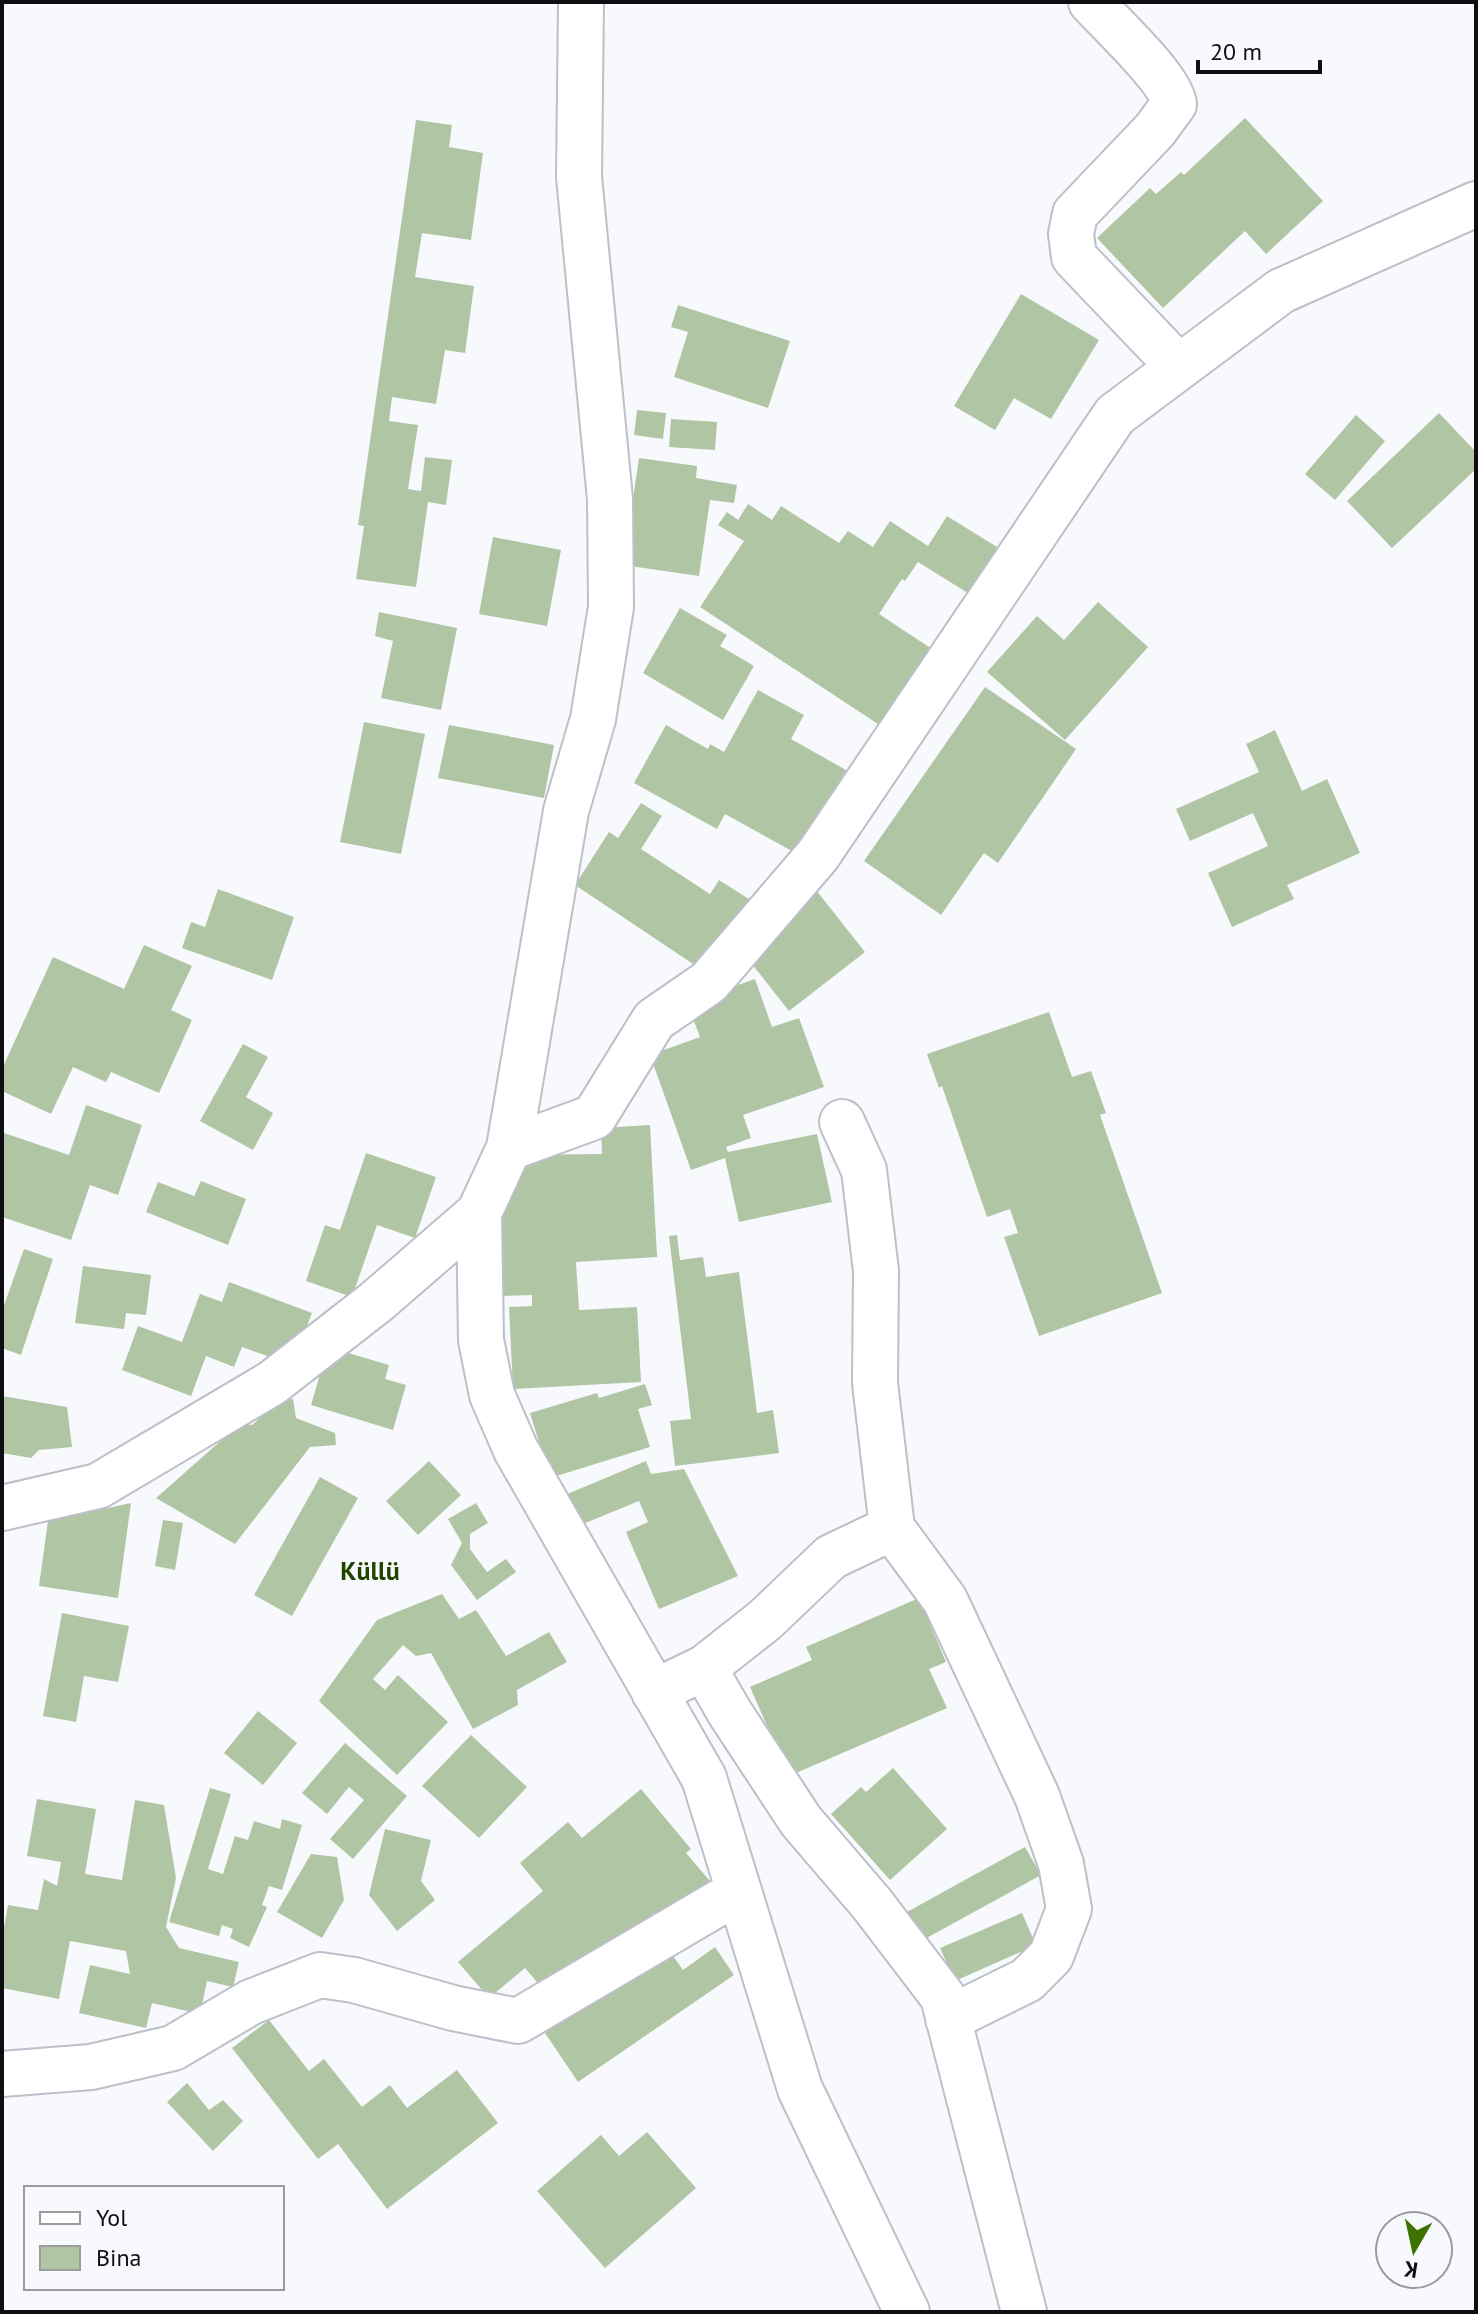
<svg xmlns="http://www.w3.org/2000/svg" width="1478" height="2314" font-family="'PT Sans',sans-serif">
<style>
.building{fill:#b0c5a4}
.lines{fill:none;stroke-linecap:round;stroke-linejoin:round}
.minor-casing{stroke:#bdbfc9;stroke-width:48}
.minor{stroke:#fff;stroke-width:44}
.labels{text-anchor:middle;stroke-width:7;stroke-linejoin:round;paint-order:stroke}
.quarter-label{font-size:26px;font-weight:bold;fill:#204300;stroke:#f8f9fd}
</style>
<rect width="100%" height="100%" fill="#f8f9fd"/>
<path class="building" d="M1245,118L1323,201L1266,254L1245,231L1163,308L1097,238L1150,188L1156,194L1181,172L1184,175Z
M416,120L452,125L449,147L483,153L471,240L422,233L415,277L474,286L465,353L445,350L436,404L392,397L389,421L418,425L408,489L421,491L425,457L452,460L446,505L428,502L416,587L356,579L364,526L358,525Z
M1021,294L1099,340L1051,419L1014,398L995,430L954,406Z
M678,305L790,341L768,408L674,377L688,332L671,327Z
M637,410L666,413L663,439L634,435Z
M1439,413L1476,452V469L1392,548L1347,501Z
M1356,415L1385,441L1335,500L1305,474Z
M671,419L717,422L715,450L669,447Z
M639,458L697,466L696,478L737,485L734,503L710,500L699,576L623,565Z
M748,504L772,520L781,506L839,543L848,531L873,547L890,521L928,546L947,516L1005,552L976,598L918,562L905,581L902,579L879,614L932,649L881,726L700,607L744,541L718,525L727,512L738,520Z
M493,537L561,550L547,626L479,614Z
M1098,602L1148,647L1065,740L987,672L1037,616L1064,640Z
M680,608L727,635L720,646L754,666L723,720L643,673Z
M379,612L457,628L441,710L381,698L393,641L375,636Z
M985,687L1076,749L998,863L984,853L941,915L864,861Z
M758,690L804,715L791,739L846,770L799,855L725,814L717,829L634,783L666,725L708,749L710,744L724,752Z
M364,722L425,734L401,854L340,842Z
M449,725L554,745L544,798L438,778Z
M1275,730L1302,791L1327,779L1360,853L1287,885L1294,899L1232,927L1208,873L1268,846L1253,813L1190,841L1176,809L1259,772L1246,744Z
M641,803L662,816L641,849L710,894L719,880L755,903L708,974L575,885L609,832L618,838Z
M218,889L294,917L272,980L182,948L191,922L205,927Z
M816,890L865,952L789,1011L740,949Z
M144,945L192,966L171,1010L192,1020L159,1093L111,1072L106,1082L73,1067L51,1114L2,1091V1069L53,957L124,989Z
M755,979L772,1027L799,1018L824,1087L743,1115L751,1138L726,1147L728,1152L817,1134L832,1202L739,1222L725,1158L691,1170L650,1055L700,1037L687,1003Z
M1049,1012L1072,1077L1091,1071L1106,1113L1100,1115L1162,1293L1039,1336L1004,1237L1018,1233L1010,1209L987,1217L942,1086L939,1088L927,1054Z
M243,1044L268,1057L246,1097L273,1113L253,1150L200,1121Z
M86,1105L142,1125L118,1195L90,1185L71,1240L2,1217L4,1133L69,1155Z
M650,1125L657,1257L576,1262L579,1310L637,1307L641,1382L513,1389L509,1307L532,1306V1295L500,1296L491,1197L510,1155L602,1154L601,1128Z
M366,1153L436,1177L415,1238L377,1225L352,1297L306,1281L325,1225L340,1230Z
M201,1181L246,1199L228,1245L146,1212L158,1182L194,1196Z
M677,1235L680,1260L703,1257L706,1277L739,1272L757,1413L773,1410L779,1453L675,1466L670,1421L691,1419L669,1236Z
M24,1249L53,1259L21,1355L2,1348V1311Z
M83,1266L151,1275L146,1315L126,1313L124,1329L75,1323Z
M229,1282L312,1313L292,1365L242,1347L234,1367L206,1356L191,1396L122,1370L138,1326L182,1342L200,1294L222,1302Z
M328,1347L389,1365L385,1379L406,1385L393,1430L311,1405Z
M645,1384L652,1405L638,1409L650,1447L550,1478L530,1413L597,1393L599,1398Z
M2,1396L67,1407L72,1447L39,1450L31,1458L2,1453Z
M293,1399L296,1418L335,1433L336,1445L310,1447L235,1544L156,1498L241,1423L252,1425L279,1401Z
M429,1461L461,1495L418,1535L386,1501Z
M646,1461L651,1474L684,1469L738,1576L659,1609L626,1532L648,1522L639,1501L578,1526L565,1495Z
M320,1477L358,1498L292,1616L254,1595Z
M131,1503L118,1598L39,1586L48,1521Z
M476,1503L488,1523L470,1534V1549L487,1572L506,1559L516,1572L477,1600L451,1565L462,1543L448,1519Z
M163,1520L183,1523L175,1570L155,1566Z
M442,1594L459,1619L476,1610L506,1656L549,1632L567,1662L517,1690L518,1705L473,1729L431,1653L416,1656L403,1645L373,1679L385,1690L398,1675L448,1722L397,1775L319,1701L377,1620Z
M919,1598L946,1662L929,1669L947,1708L789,1776L750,1687L812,1660L806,1647Z
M62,1613L129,1626L118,1682L84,1676L76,1722L43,1716Z
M258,1711L297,1743L263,1785L224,1753Z
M471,1735L527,1787L479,1838L422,1786Z
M345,1743L407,1796L353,1859L330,1839L364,1800L349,1787L327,1814L302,1793Z
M893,1768L947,1829L890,1880L831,1814L861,1787L866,1792Z
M210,1788L231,1794L208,1869L223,1874L235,1836L248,1840L254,1821L280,1829L282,1819L302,1825L282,1890L269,1886L262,1905L267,1907L249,1947L230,1938L233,1929L222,1925L219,1936L169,1922Z
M641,1789L691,1849L686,1853L710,1881L616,1961L548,1995L525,1968L489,1998L458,1962L543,1891L520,1863L568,1822L582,1838Z
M37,1799L96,1809L85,1874L122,1880L135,1800L164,1805L176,1878L166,1927L179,1948L239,1962L233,1987L207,1981L200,2014L152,2003L146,2028L79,2013L90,1965L130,1974L126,1951L70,1941L59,1999L2,1988V1939L8,1905L38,1910L44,1879L57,1886L61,1862L27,1856Z
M385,1829L431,1840L421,1881L435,1900L397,1931L369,1895Z
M1025,1847L1041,1875L923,1940L907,1912Z
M311,1854L337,1857L344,1900L322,1938L277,1912Z
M1022,1913L1036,1945L955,1981L940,1948Z
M666,1946L683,1970L715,1947L734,1975L578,2082L543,2030Z
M269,2020L309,2071L324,2059L362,2107L390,2085L407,2108L457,2070L498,2123L387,2209L338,2144L318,2159L232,2048Z
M187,2083L209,2110L223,2100L243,2121L213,2151L167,2102Z
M647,2132L696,2188L605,2268L537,2191L601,2135L619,2156Z"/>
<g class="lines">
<g class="minor-casing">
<path id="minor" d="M1091,2C1110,23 1171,79 1174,104L1155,130L1075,214L1071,234L1074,257L1179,367
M509,1148L566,811L593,719L611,607L610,499L579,177L581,2
M479,1213L481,1340L492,1395L516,1450L704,1778L800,2089L907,2312
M2,1508L98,1486L272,1383L376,1302L479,1213L509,1148L594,1117L654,1020L709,982L818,855L1115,415L1281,291L1476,204
M892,1528L945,1600L1037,1796L1061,1864L1069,1909L1051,1956L1027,1980L948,2019
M704,1668L765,1620L831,1557L892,1528L875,1383L876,1271L864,1170L842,1122
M654,1692L704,1668L730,1713L801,1821L872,1904L943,1997L1024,2312
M2,2074L91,2067L173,2048L251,2002L320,1975L354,1980L453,2008L518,2021L739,1891"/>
</g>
<use href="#minor" class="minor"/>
</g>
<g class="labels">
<g class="quarter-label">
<text x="370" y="1580">Küllü</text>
</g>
</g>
<rect width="1478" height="2314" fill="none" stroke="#0f0f13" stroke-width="8"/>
<rect x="24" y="2186" width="260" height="104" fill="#f8f9fd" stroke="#9b9b9f" stroke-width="2"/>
<rect x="40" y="2212" width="40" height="12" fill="#ffffff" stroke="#9b9b9f" stroke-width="2"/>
<text x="96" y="2226" font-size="24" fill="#0f0f13">Yol</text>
<rect x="40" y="2246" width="40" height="24" fill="#b0c5a4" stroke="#9b9b9f" stroke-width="2"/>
<text x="96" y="2266" font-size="24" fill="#0f0f13">Bina</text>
<g transform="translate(1414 2250) rotate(189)"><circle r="38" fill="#f8f9fd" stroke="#9b9b9f" stroke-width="2"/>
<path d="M0-6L14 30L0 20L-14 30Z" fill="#3c7300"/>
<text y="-12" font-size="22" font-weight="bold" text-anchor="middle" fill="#0f0f13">K</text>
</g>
<path d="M1198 60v12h122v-12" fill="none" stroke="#0f0f13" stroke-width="4"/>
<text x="1210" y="60" font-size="24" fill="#0f0f13" stroke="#f8f9fd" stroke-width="6" paint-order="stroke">20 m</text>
</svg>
